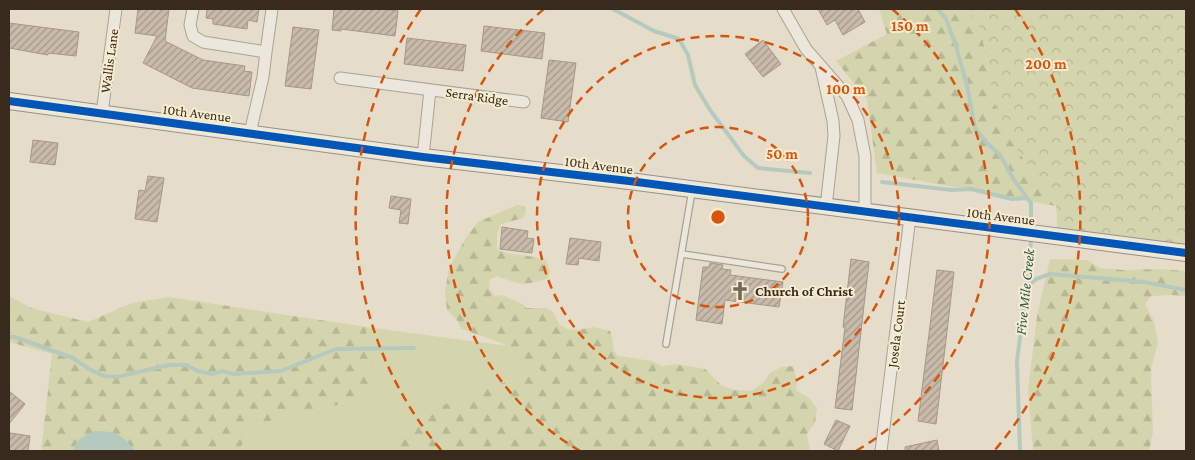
<svg xmlns="http://www.w3.org/2000/svg" width="1195" height="460" font-family="'Crimson Pro',serif">
<style>
.grass{fill:#d4d5ac}
.forest{fill:url(#forest-firs)}
.park{fill:url(#park-crowns)}
.water{fill:#b6c9be}
.lines{fill:none;stroke-linecap:round;stroke-linejoin:round}
.stream{stroke:#b6c9be;stroke-width:4}
.building{fill:url(#building-hatch);stroke:#a59889}
.lane-casing{stroke:#aaa294;stroke-width:8}
.street-casing{stroke:#aaa294;stroke-width:13}
.secondary-casing{stroke:#999184;stroke-width:18}
.lane{stroke:#ece7dd;stroke-width:5.5}
.street{stroke:#ece7dd;stroke-width:11}
.secondary{stroke:#ece7dd;stroke-width:16}
.cycleway-casing{stroke:#f7eccf;stroke-width:11}
.cycleway{stroke:#0057b8;stroke-width:8}
.ring{fill:none;stroke:#d6540e;stroke-width:2.5;stroke-dasharray:9 6}
.labels{text-anchor:middle;stroke-width:4;stroke-linejoin:round;paint-order:stroke}
.street-label{font-size:14px;fill:#382a1c;stroke:#f7eccf}
.poi-label{font-size:14px;font-weight:bold;fill:#382a1c;stroke:#f7eccf;text-anchor:start}
.water-label{font-size:15px;font-style:italic;fill:#2a5856;stroke:#f7eccf}
.centre{fill:#d6540e;stroke:#f7eccf;stroke-width:2.5}
.ring-label{font-size:15px;text-anchor:middle;font-weight:bold;fill:#d6540e;stroke:#f7eccf;stroke-width:4;stroke-linejoin:round;paint-order:stroke}
</style>
<defs>
<pattern id="forest-firs" width="22" height="20" patternUnits="userSpaceOnUse" patternTransform="scale(1.25)"><rect width="22" height="20" fill="#d4d5ac"/><path d="M5 1l3.5 6h-7zM16 11l3.5 6h-7z" fill="#b7b793"/></pattern>
<pattern id="park-crowns" width="20" height="18" patternUnits="userSpaceOnUse" patternTransform="scale(1.25)"><rect width="20" height="18" fill="#d4d5ac"/><path d="M2 6a3 3 0 1 1 6 0M12 15a3 3 0 1 1 6 0" fill="none" stroke="#b7b793"/></pattern>
<pattern id="building-hatch" width="6" height="6" patternUnits="userSpaceOnUse" patternTransform="scale(1.25)"><rect width="6" height="6" fill="#c9bbab"/><path d="M-1 1l2-2M0 6l6-6M5 7l2-2" fill="none" stroke="#a4988a"/></pattern>
</defs>
<rect width="100%" height="100%" fill="#e5ddca"/>
<path class="grass" d="M366,327L508,346L546,373L500,383L394,435L391,451H239L252,425L371,397Z"/>
<path class="forest" d="M879,9H966L981,29L994,102L1008,136L1056,206L877,173L867,100L836,61L887,34Z
M517,205L525,206L526,213L523,218L501,224L497,233V249C512,257 531,254 546,260L550,270L548,278C526,286 519,285 498,276L490,279L489,289L495,296L502,295L524,305L526,308H546L553,312L560,325L567,329L577,330L594,327L610,331L612,336L614,351L618,356L652,361L662,366L675,364L705,369L722,386L735,390L751,391L763,383L770,373L781,367L793,366L797,379L796,390L809,398L817,408L815,423L807,434L810,451H391L394,435C425,411 463,395 499,384C514,379 530,377 545,373L502,343L461,329L457,320L447,310L445,292L449,268L464,241L478,222Z
M1050,259L1087,260L1100,268L1123,270L1158,269L1186,271V296L1171,295L1151,296L1145,304L1154,321L1158,343L1151,369L1153,432L1149,451H1033L1028,391L1037,316Z
M9,296L31,308L88,322L132,303L169,297L366,327L371,397L252,425L239,451H41L52,354L9,342Z"/>
<path class="park" d="M966,9H1186V253L1058,237L1056,206L1008,136L994,102L981,29Z"/>
<path class="water" d="M95,431C117,431 121,434 135,451H73C76,439 85,435 95,431Z"/>
<g class="lines">
<path class="stream" d="M613,9L654,31L679,39L688,55L695,85L710,110L744,156L758,168L810,173
M938,9L946,19L955,43L967,85L975,128L987,143L1000,155L1014,180L1031,203V228
M882,182L952,190L971,189L1012,199L1027,198
M1028,286L1036,279L1050,274L1144,282L1186,290
M9,337H15L73,358L89,369L104,376L117,377L169,365H186L198,371L212,374L223,371L233,374L281,371L336,349L414,348
M1020,451L1017,361L1030,260L1031,238"/>
</g>
<path class="building" d="M138,9H169L165,41L203,60L245,66L244,71L252,72L249,96L192,88L143,63L157,36L135,33Z
M207,9H259L257,22L248,20L247,29L213,24V19L206,18Z
M334,9H382L398,11L395,36L341,29V31L332,30Z
M818,9H858L865,22L843,35L835,20L827,25Z
M9,23L79,32L76,56L48,53V55L9,48Z
M484,26L545,33L542,59L481,51Z
M293,27L319,30L311,89L285,86Z
M407,38L466,45L463,71L404,64Z
M763,40L781,64L763,77L745,54Z
M549,60L576,63L568,122L541,118Z
M33,140L58,143L55,165L30,162Z
M148,176L164,178L157,222L135,219L139,190L145,191Z
M391,196L411,199L408,224L399,223L401,210L389,208Z
M502,227L528,231L527,238L534,239L532,253L500,249Z
M570,238L601,242L599,261L579,258L578,265L566,264Z
M851,259L869,262L852,410L835,408L845,327H843Z
M710,263L723,265L722,269L731,270L730,275L783,282L779,307L725,300L722,324L696,320L703,267H709Z
M937,270L954,272L936,424L918,421Z
M9,391L25,404L9,424Z
M836,420L850,426L838,451L824,444Z
M10,433L30,436L28,451H9Z
M937,440L939,451H905V447Z"/>
<g class="lines">
<g class="lane-casing">
<path id="lane" d="M682,254L782,269
M666,344L692,191"/>
</g>
<g class="street-casing">
<path id="street" d="M193,9L190,25L193,36L203,42L266,52L272,9
M783,9L806,49L847,96L858,120L865,156V211
M821,67L833,121L834,136L826,207
M340,78L524,102
M102,113L116,9
M250,133L263,77L266,52
M423,157L430,90
M881,451L910,217"/>
</g>
<g class="secondary-casing">
<path id="secondary" d="M9,101L423,157L629,181L1186,253"/>
</g>
<use href="#lane" class="lane"/>
<use href="#street" class="street"/>
<use href="#secondary" class="secondary"/>
<g class="cycleway-casing">
<path id="cycleway" d="M9,101L423,157L629,181L1186,253"/>
</g>
<use href="#cycleway" class="cycleway"/>
</g>
<g class="ring">
<circle cx="718" cy="217" r="90"/>
<circle cx="718" cy="217" r="181"/>
<path d="M580 451A271 271 0 0 1 544 9M892 9A271 271 0 0 1 856 451"/>
<path d="M441 450A362 362 0 0 1 421 9M1015 9A362 362 0 0 1 995 450"/>
</g>
<defs>
<g id="church-bare" transform="scale(1.5)"><path d="M-1.2-6h2.4v3.5h3.3v2.4h-3.3V6h-2.4V-.1h-3.3v-2.4h3.3Z" fill="#756959" stroke="#f7eccf" stroke-width="2.5" paint-order="stroke"/></g>
</defs>
<g fill-rule="evenodd">
<use href="#church-bare" x="740" y="291"/>
</g>
<g class="labels">
<g class="street-label">
<text transform="translate(109 61) rotate(-82)" y="5">Wallis Lane</text>
<text transform="translate(477 96) rotate(8)" y="5">Serra Ridge</text>
<text transform="translate(197 113) rotate(7)" y="5">10th Avenue</text>
<text transform="translate(599 165) rotate(7)" y="5">10th Avenue</text>
<text transform="translate(1001 216) rotate(7)" y="5">10th Avenue</text>
<text transform="translate(896 334) rotate(-83)" y="5">Josela Court</text>
</g>
<g class="poi-label">
<text x="755" y="296">Church of Christ</text>
</g>
<g class="water-label">
<text transform="translate(1025 292) rotate(-84)" y="5">Five Mile Creek</text>
</g>
</g>
<circle cx="718" cy="217" r="8" class="centre"/>
<g class="ring-label">
<text x="910" y="31">150 m</text>
<text x="1046" y="69">200 m</text>
<text x="846" y="94">100 m</text>
<text x="782" y="159">50 m</text>
</g>
<rect width="1195" height="460" fill="none" stroke="#382a1c" stroke-width="20"/>
</svg>
